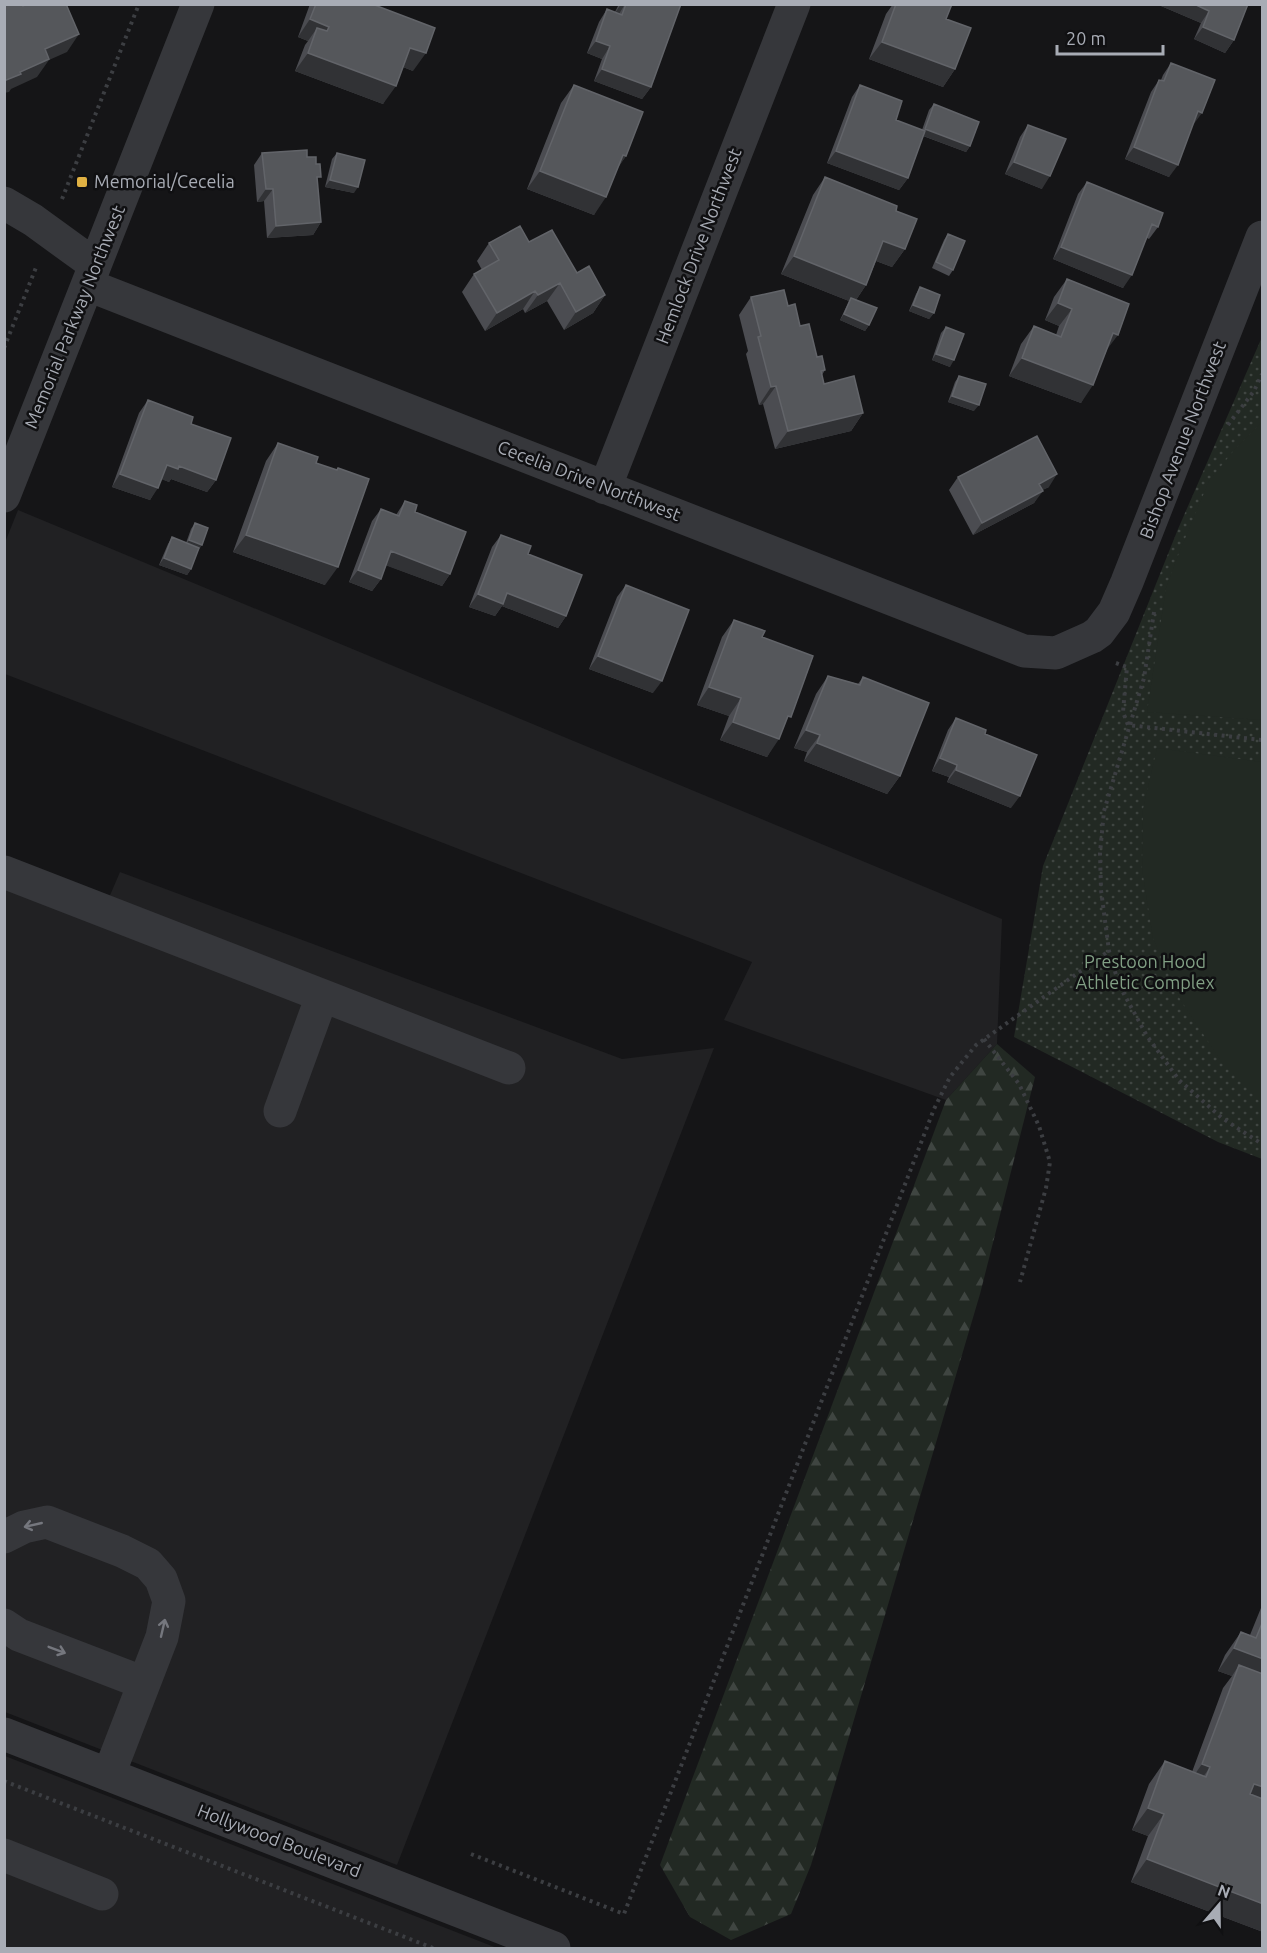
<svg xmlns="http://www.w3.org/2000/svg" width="1267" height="1953" font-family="Ubuntu,sans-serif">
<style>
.built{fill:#212123}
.grass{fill:url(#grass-dots)}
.forest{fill:url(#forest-firs)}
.pitch{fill:#222923}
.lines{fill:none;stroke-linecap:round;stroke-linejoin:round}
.path{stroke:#3c3e42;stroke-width:4;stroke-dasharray:3 4.5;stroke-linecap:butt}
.minor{stroke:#36373b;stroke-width:33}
.wall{fill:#4b4c51}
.shaded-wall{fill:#313235}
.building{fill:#55575b;stroke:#626469;stroke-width:1.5}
.oneway{stroke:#75777e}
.poi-dot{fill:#e0b143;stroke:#101012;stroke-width:2}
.labels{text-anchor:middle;stroke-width:5;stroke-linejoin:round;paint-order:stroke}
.poi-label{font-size:18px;fill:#a8acb5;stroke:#101012;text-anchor:start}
.street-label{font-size:18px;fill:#a8acb5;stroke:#101012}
.park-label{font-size:18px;fill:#819f84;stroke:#101012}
</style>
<defs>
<pattern id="grass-dots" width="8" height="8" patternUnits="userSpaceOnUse" patternTransform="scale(1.5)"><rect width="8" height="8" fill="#222923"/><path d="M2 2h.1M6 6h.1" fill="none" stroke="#3f4541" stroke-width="1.8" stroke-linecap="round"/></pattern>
<pattern id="forest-firs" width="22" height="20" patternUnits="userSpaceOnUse" patternTransform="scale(1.5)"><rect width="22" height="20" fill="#222923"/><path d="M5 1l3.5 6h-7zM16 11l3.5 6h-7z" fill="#3f4541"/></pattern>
</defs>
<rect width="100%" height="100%" fill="#151517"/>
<path class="built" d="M18,510L1002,919L997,1044L946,1100L724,1020L752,962L5,674L4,545Z
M4,861L108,900L120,872L622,1059L714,1048L397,1865L5,1712Z
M5,1756L497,1948H5Z"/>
<path class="grass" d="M1262,337V1159L1218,1142L1014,1037L1043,866L1178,529Z"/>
<path class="forest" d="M997,1044L1035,1077L980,1294L811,1865L791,1914L731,1940L690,1917L660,1865L946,1100Z"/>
<path class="pitch" d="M1262,422V720L1147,712L1166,588L1179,553L1209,481L1235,449Z
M1157,748L1262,762V1104L1219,1058L1180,999L1153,938L1142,869L1143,809Z"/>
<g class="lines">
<path class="path" d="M62,199L139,4
M4,348L37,265
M1228,425L1254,391L1262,374
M1154,612L1144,678L1104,811L1100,853L1101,890L1109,951L1119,985L1147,1036L1179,1080L1222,1118L1262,1144
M1116,663L1127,667L1123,712L1128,725L1262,740
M984,1039L1019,1084L1039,1126L1050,1162L1046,1188L1020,1282
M4,1781L433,1948
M471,1854L624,1914L934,1109L950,1077L976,1045L1109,951"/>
<path class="minor" d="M4,203L33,220L95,265
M88,285L1024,651L1056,653L1092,637L1099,632L1114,612L1127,582L1262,237
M605,488L794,4
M4,496L198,4
M4,872L509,1068
M280,1111L322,996
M4,1537L24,1527L47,1522L122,1551L148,1564L161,1579L169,1601L162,1637L109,1774
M4,1625L19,1635L144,1683
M4,1734L554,1948
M4,1855L102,1894"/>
</g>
<path class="wall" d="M310,4H372L413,71L403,67L383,104L295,71L305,45L308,41L298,37Z
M619,4H681L651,87L642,99L594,81L602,59L587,53L599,22L607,9L615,12Z
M893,4H952L946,19L955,69L943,87L869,59L886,14Z
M1161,4H1248L1234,40L1225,53L1194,39L1201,23L1161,6Z
M1171,63L1193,125L1169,177L1125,159L1151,92L1159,80H1161L1163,75Z
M574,85L626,156L617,168L594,215L527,189L561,103Z
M860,85L896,120L922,130L929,110L934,104L970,146L966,152L923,136L908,178L899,190L827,163L852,97Z
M1028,125L1042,189L1005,174L1020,137Z
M262,153L307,157L321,222L313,235L267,238L264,201L257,202L254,165Z
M337,153L354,193L325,187L332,159Z
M825,177L896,211L905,249L892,267L876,261L866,285L856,300L869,325L865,331L840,320L849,301L781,274L813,195Z
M1087,182L1158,227L1149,239L1147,238L1123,288L1053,259L1078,194Z
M948,234L953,270L949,276L932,268L944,240Z
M529,242L577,273L605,295L593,313L564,330L547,301L525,313L523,309L485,331L462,292L474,274L482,270L477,261L489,243Z
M1067,279L1107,350L1081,403L1009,376L1021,344L1034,326L1056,335L1059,326L1045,320L1054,297Z
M920,287L934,313L929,319L909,311L916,294Z
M751,297L788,306L825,370L822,375L824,384L863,413L851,431L775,449L763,404L759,405L746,354L748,351L739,315Z
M946,327L950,367L932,360L941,333Z
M959,376L974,411L948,402L955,382Z
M148,400L191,424L216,480L207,492L171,479L169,482L162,479L150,500L112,487L139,413Z
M278,443L316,463L337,470L338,468L325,585L233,552L266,461Z
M958,477L1049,487L1042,490L1034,503L973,535L949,490Z
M405,501L415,512L450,574L442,586L386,565L381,579L372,591L349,582L372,521L381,509L396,515Z
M195,523L202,545L198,550L191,569L187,575L159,565L168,544L172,537L186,543L191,529Z
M501,535L528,554L566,616L558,628L502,606L495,616L469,607L492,547Z
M626,585L653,693L589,669L617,597Z
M734,620L762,637L785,725L767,757L720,740L729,716L697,705L722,637Z
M828,676L858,684L863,677L900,776L887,794L804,761L807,752L794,748L816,694Z
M956,718L985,734L1011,808L947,782L949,777L932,771L948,730Z
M1263,1603V1932L1131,1882L1148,1836L1132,1830L1149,1784L1165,1761L1192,1772L1223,1688L1232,1676L1218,1671L1225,1655L1241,1632L1250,1635Z"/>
<path class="shaded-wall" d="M621,4H625L619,14L615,13Z
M1162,4H1194L1209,11L1201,23L1161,6Z
M310,19L329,27L316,44L317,28L308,41L298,37Z
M1203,27L1234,40L1225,53L1194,39Z
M79,34L67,52L49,60L37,77L11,89L9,92L4,93V81L45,49Z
M596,41L610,46L602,59L587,53Z
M882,42L955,69L943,87L869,59Z
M410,48L426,53L413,71L398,65Z
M308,53L396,86L383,104L295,71Z
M602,69L651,87L642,99L594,81Z
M1198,111L1202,113L1193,125L1190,124Z
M925,129L970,146L966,152L921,135Z
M1134,147L1178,165L1169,177L1125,159Z
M836,151L908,178L899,190L827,163Z
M623,155L626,156L614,174Z
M1014,162L1050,176L1042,189L1005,174Z
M540,171L606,197L594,215L527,189Z
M330,180L358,187L354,193L325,187Z
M266,189H273L264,201L257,202Z
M321,222L313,235L267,238L276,226Z
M883,241L905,249L892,267L871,259Z
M1061,247L1132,275L1123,288L1053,259Z
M794,256L866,285L854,303L851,298L849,301L781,274Z
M560,283L547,301L525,313L538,295Z
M535,291L523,309L485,331L497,313Z
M605,295L593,313L564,330L576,312Z
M1058,303L1072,309L1059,326L1045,320Z
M913,305L934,313L929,319L909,311Z
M844,314L869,325L865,331L840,320Z
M1113,333L1118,335L1105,352Z
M936,354L954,360L950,367L932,360Z
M1022,358L1093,385L1081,403L1009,376Z
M776,386L763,404L759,405L771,387Z
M952,396L979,405L974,411L948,402Z
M863,413L851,431L775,449L788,431Z
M167,465L179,466L216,480L207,492L171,479L169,482L158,478Z
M120,474L158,488L150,500L112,487Z
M1057,474L1049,487L1031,496L1039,484Z
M1043,491L1034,503L973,535L982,523Z
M246,535L338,567L325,585L233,552Z
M189,540L202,545L198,551L184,547Z
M391,551L450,574L442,586L382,564Z
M164,558L191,569L187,575L159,565Z
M358,570L381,579L372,591L349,582Z
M507,593L566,616L558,628L502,606L495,616L469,607L478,594Z
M598,656L662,681L653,693L589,669Z
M709,687L741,698L729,716L697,705Z
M733,722L779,739L767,757L720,740Z
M806,730L820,735L807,752L794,748Z
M817,743L900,776L887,794L804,761Z
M940,758L957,765L949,777L932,771Z
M956,770L1020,796L1011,808L947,782Z
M1234,1648L1263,1659V1688L1239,1665L1232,1676L1218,1671Z
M1202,1764L1210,1767L1194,1790L1186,1787Z
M1254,1784L1263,1787V1816L1238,1807Z
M1148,1808L1164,1814L1148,1836L1132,1830Z
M1147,1859L1263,1904V1932L1131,1882Z"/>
<path class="building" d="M4,4H22L23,6L27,4H66L79,34L45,49L49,59L20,72L21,74L4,81Z
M316,4H372L435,28L426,53L410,48L396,86L308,53L317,28L327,31L329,27L310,19Z
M626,4H681L651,87L602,69L610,46L596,41L607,9L622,15Z
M896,4H952L946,19L971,28L955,69L882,42Z
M1194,4H1248L1234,40L1203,27L1209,11Z
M1171,63L1215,80L1202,113L1198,111L1178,165L1134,147L1159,80L1164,81Z
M574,85L643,112L626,156L623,155L606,197L540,171Z
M860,85L902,101L896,120L925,131L908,178L836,151Z
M934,104L979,122L970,146L925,129Z
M1028,125L1066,139L1050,176L1014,162Z
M307,150V157H316V164H320L321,177H317L321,222L276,226L273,189H266L262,153Z
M337,153L365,160L358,187L330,180Z
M825,177L897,206L896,211L917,219L905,249L883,241L866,285L794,256Z
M1087,182L1163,213L1158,227L1152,224L1132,275L1061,247Z
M520,226L529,242L552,230L577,273L589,266L605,295L576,312L560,283L538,295L535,291L497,313L474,274L499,260L489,243Z
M948,234L965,241L953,270L936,262Z
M1067,279L1129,304L1118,335L1113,333L1093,385L1022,358L1034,326L1061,337L1072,309L1058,303Z
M920,287L940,295L934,313L913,305Z
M784,290L788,306L795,304L800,326L809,324L817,357L822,356L825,370L821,371L824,384L854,376L863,413L788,431L776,386L771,387L758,337L761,336L751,297Z
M851,298L877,308L869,325L844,314Z
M946,327L964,334L954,360L936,354Z
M959,376L986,384L979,405L952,396Z
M148,400L193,417L191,424L231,438L216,480L179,466L178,469L167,465L158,488L120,474Z
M1037,436L1057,474L1039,484L1043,491L982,523L958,477Z
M278,443L318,457L316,463L337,470L338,468L369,479L338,567L246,535Z
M405,501L417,505L415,512L466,532L450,574L391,551L381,579L358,570L381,509L399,516Z
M195,523L208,528L202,545L189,540Z
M501,535L531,546L528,554L582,575L566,616L507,593L503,604L478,594Z
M172,537L199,548L191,569L164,558Z
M626,585L689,610L662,681L598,656Z
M734,620L765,631L762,637L813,656L791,717L788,716L779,739L733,722L741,698L709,687Z
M828,676L860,685L863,677L929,703L900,776L817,743L820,735L806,730Z
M956,718L986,730L985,734L1037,755L1020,796L956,770L957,765L940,758Z
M1263,1621V1659L1234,1648L1241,1632L1256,1638Z
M1239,1665L1263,1674V1787L1254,1784L1250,1794L1263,1799V1904L1147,1859L1164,1814L1148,1808L1165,1761L1206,1777L1210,1767L1202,1764Z"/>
<defs><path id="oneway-shaft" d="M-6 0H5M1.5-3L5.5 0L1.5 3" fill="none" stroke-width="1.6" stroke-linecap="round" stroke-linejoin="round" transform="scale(1.5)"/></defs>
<g class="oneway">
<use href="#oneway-shaft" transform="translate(33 1525) rotate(167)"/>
<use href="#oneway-shaft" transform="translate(163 1628) rotate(-77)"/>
<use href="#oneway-shaft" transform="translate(57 1650) rotate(21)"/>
</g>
<rect class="poi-dot" x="76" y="176" width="12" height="12" rx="3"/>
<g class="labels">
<g class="poi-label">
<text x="94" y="188">Memorial/Cecelia</text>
</g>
<g class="street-label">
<text transform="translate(699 246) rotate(-69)" y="6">Hemlock Drive Northwest</text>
<text transform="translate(75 317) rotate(-68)" y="6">Memorial Parkway Northwest</text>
<text transform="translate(1183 440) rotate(-69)" y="6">Bishop Avenue Northwest</text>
<text transform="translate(589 481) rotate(21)" y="6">Cecelia Drive Northwest</text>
<text transform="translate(279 1841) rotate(21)" y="6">Hollywood Boulevard</text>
</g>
<g class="park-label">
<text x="1145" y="968">Prestoon Hood<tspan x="1145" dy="21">Athletic Complex</tspan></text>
</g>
</g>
<rect width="1267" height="1953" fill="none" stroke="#a8acb5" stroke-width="12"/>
<g transform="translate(1219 1905) rotate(20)" stroke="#101012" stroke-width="4.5" paint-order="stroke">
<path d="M0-4.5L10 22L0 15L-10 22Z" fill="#a8acb5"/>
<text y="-9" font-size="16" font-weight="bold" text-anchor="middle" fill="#a8acb5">N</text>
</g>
<path d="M1057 45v9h106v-9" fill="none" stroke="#a8acb5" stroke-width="3"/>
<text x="1066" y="45" font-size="18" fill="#a8acb5" stroke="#101012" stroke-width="4.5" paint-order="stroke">20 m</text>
</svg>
